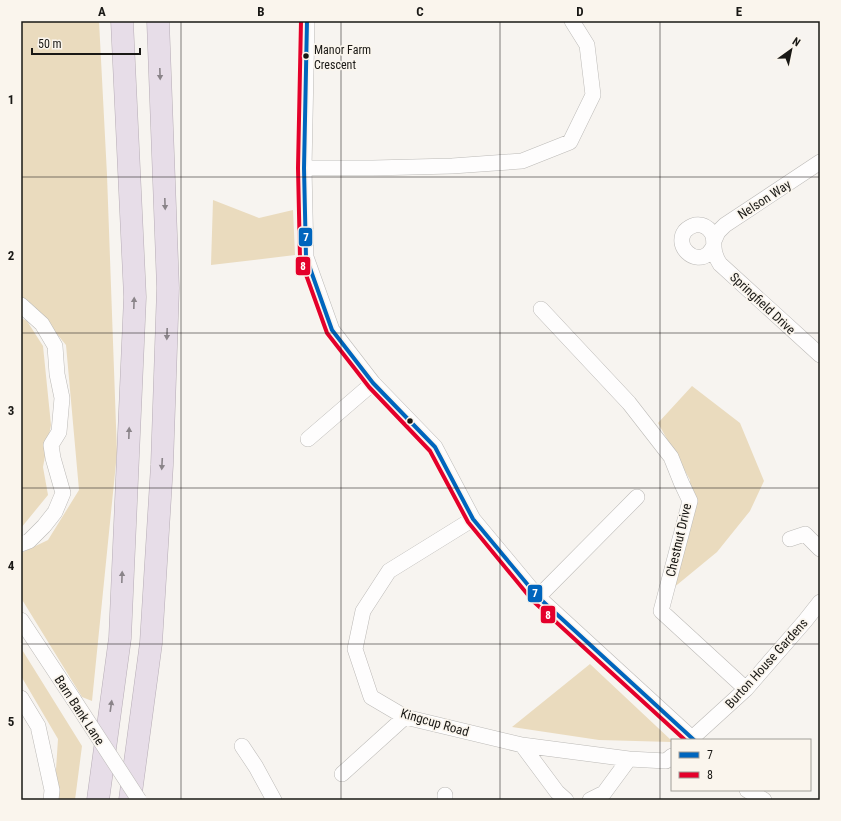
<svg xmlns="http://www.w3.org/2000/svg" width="841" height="821" font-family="'Roboto Condensed',sans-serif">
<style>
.green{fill:#eadbbe}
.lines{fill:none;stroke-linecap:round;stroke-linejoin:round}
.minor-casing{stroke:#bcbab7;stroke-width:16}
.highway-casing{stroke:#b6acb5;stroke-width:23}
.minor{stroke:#fefdfd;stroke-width:15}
.highway{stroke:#e7dde8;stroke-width:22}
.minor-bridge-casing{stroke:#bcbab7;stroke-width:16;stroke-linecap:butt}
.minor-bridge{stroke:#fefdfd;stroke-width:15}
.bus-1-casing{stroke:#faf5ed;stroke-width:7}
.bus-2-casing{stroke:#faf5ed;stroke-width:7}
.bus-1{stroke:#0065bd;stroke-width:4}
.bus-2{stroke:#e4002b;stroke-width:4}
.oneway{fill:#8a8489}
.grid{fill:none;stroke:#191815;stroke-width:1;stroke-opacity:0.55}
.bus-dot{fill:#191815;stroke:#faf5ed;stroke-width:1.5}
.labels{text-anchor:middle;stroke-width:3.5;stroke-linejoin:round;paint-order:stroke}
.bus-label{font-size:12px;fill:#191815;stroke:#faf5ed;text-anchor:start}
.street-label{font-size:13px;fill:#191815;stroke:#faf5ed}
.line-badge{stroke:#faf5ed;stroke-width:1.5}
.badge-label{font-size:11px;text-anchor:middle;font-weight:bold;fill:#fff}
.neatline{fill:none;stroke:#191815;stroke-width:1.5}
.grid-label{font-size:13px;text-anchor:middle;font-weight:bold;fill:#191815}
</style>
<rect width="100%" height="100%" fill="#f7f4f0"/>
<path class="green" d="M21,21H99L107,175L117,453L92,701L82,697L21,598V553L48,540L79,490L66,345L34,306L21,299Z
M213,200L259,218L293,210L295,255L211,265Z
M21,318L27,321L43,346L51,425L43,467L48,495L21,528Z
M692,386L740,423L764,481L750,511L717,552L672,589L690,501V480L658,423Z
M21,648L82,746L75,800H54L58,739L21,676Z
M590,664L672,741V742L599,740L512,727Z"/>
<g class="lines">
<g class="minor-casing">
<path id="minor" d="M307,21L304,168L306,257L332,330L373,383L435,447L473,519L538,597L694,740
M304,168H373L452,166L522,161L570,142L593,95L587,45L572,21
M714,241L718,232L725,225L820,162
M714,246C712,249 710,252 708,254C694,265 674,246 685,231C688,228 691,226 695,225C702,224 707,226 711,232C715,237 713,241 714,247C714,253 716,258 720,264L820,355
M21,305L42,324L55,346L57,374L62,398L59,432L51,445L53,458L63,493L55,512L44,526L29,541L21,544
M541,309L629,403L671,457L681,482L690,501L661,611L746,689
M308,439L373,383
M473,519L389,571L363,611L355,649L371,697L405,717L522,745L629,759L666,761L672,756
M790,539L805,534L820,549
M538,597L637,497
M21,620L74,700
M21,698L38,726L52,790L51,800
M690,740L746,689L805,621L820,602
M522,745L557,792L566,800
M242,746L256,767L274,800
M342,774L405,717
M747,790L764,800
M445,800V795
M590,800L604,793L629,759"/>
</g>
<g class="highway-casing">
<path id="highway" d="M98,800L120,638L135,297L122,21
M130,800L151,643L162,465L168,288L158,21"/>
</g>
<use href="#minor" class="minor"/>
<use href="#highway" class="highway"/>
<g class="minor-bridge-casing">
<path id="minor-bridge" d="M74,700L139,800"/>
</g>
<use href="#minor-bridge" class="minor-bridge"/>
<g class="bus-1-casing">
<path id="bus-1" d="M307,21L304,168L306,257L332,330L373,383L435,447L473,519L538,597L694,740"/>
</g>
<g class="bus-2-casing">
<path id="bus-2" d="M301,21L298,168L300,258L327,333L369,387L430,451L468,522L533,601L685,740"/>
</g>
<use href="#bus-1" class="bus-1"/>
<use href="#bus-2" class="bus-2"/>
</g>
<defs><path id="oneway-solid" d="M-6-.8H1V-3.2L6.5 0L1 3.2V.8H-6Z"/></defs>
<g class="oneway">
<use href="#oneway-solid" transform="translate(160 74) rotate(88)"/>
<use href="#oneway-solid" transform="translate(165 204) rotate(88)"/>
<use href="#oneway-solid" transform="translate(134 303) rotate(-88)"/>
<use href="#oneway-solid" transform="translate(167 334) rotate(92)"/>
<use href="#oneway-solid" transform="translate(129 433) rotate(-88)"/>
<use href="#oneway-solid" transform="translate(162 464) rotate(93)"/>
<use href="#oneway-solid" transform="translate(122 577) rotate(-88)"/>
<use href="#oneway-solid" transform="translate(111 706) rotate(-82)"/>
</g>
<path class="grid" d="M181,21V800M341,21V800M500,21V800M660,21V800M21,177H820M21,333H820M21,488H820M21,644H820"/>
<g class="bus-dot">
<circle cx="306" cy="56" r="3.5"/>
<circle cx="410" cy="421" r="3.5"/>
</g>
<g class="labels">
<g class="bus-label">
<text x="314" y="54">Manor Farm<tspan x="314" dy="15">Crescent</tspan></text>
</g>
<g class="street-label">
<text transform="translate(764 199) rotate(-33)" y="5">Nelson Way</text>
<text transform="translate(763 303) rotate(43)" y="5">Springfield Drive</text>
<text transform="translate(678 540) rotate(-77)" y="5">Chestnut Drive</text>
<text transform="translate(766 663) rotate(-48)" y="5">Burton House Gardens</text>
<text transform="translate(80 710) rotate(57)" y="5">Barn Bank Lane</text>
<text transform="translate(435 722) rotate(16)" y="5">Kingcup Road</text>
</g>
</g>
<g class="line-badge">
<rect x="298" y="227" width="15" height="20" rx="4" fill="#0065bd"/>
<rect x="295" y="256" width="16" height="20" rx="4" fill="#e4002b"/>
<rect x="527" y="584" width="16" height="19" rx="4" fill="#0065bd"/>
<rect x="540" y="605" width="16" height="19" rx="4" fill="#e4002b"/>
</g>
<g class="badge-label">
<text x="306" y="241">7</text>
<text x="303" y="270">8</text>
<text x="535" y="597">7</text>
<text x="548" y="619">8</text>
</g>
<rect width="841" height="821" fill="none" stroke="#faf5ed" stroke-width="44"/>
<rect x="671" y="739" width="140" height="52" fill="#faf5ed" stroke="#a09d97"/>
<rect x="679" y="752" width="20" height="6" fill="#0065bd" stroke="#a09d97"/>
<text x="707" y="759" font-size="12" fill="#191815">7</text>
<rect x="679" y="772" width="20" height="6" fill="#e4002b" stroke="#a09d97"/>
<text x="707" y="779" font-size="12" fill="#191815">8</text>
<g transform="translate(791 50) rotate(33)" stroke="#faf5ed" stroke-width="3" paint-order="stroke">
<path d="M0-3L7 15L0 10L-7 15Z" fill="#191815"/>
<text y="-6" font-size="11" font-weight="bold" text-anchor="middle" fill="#191815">N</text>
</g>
<path d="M32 48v6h108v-6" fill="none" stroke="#191815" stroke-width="2"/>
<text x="38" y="48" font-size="12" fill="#191815" stroke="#faf5ed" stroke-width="3" paint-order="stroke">50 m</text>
<rect x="22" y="22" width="797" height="777" class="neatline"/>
<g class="grid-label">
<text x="102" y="16">A</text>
<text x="261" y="16">B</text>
<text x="420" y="16">C</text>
<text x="580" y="16">D</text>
<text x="739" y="16">E</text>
<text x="11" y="104">1</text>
<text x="11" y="260">2</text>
<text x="11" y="415">3</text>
<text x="11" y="570">4</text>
<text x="11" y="726">5</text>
</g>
</svg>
